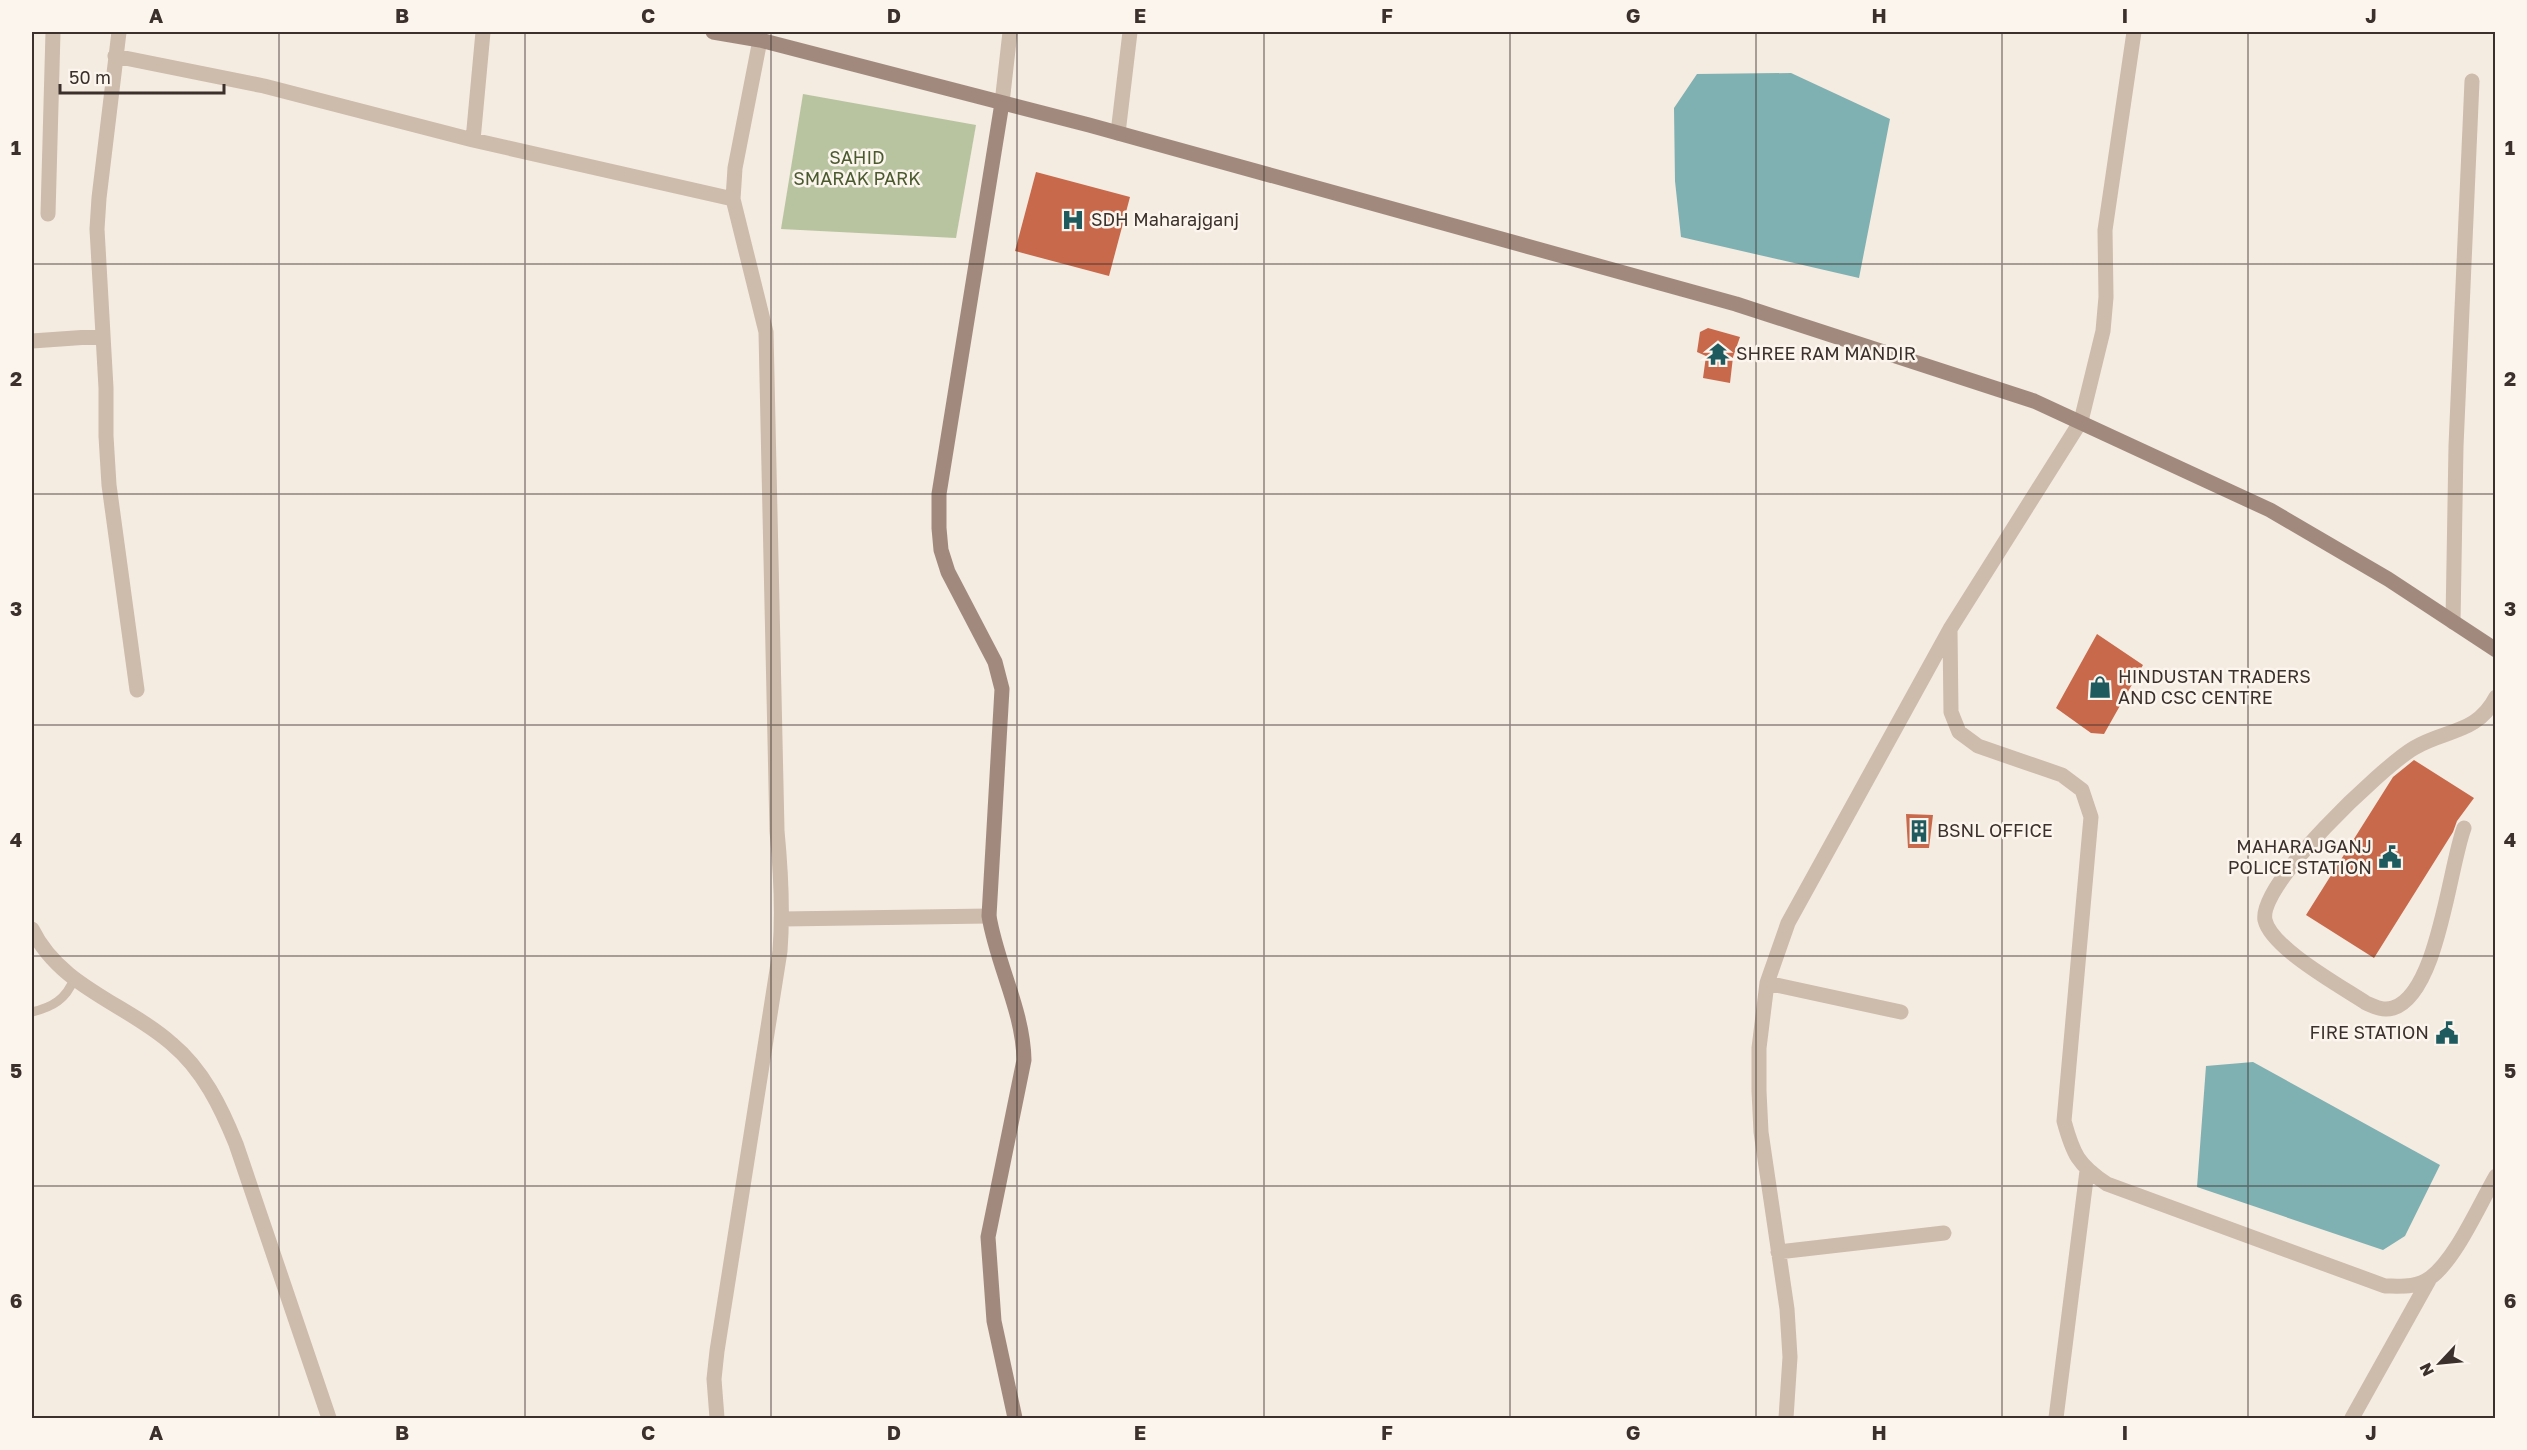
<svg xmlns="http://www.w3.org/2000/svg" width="2527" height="1450" font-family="'Golos Text',sans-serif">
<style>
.park{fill:#b8c4a0}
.water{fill:#7fb0b2}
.building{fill:#c8694b}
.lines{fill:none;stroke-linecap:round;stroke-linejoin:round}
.lane{stroke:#cdbbac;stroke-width:9}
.street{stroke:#cdbbac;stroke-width:15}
.secondary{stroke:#a18a7d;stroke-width:15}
.grid{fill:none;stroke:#3b302b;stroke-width:1.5;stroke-opacity:0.55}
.labels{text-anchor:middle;stroke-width:5;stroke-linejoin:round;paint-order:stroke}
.park-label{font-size:18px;fill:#4a5a2e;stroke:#fbf5ee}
.poi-label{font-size:18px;fill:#3b302b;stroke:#fbf5ee;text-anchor:start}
.neatline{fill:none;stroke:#3b302b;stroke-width:2}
.grid-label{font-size:20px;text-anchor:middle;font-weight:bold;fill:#3b302b}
</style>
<rect width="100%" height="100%" fill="#f4ebe1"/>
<path class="park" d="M803,94L976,125L956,238L781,229Z"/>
<path class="water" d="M1791,73L1890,119L1859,278L1681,237L1675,181L1674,108L1697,74Z
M2253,1062L2440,1165L2405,1236L2383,1250L2197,1187L2206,1066Z"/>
<path class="building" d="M1036,172L1130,197L1109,276L1015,251Z
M1708,328L1740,337L1733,357L1730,383L1703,378L1706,356L1697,352L1700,332Z
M2097,634L2143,665L2104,734L2091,733L2056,708Z
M2414,760L2474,798L2457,821L2453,832L2374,958L2306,915L2393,777Z
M1906,814L1933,815L1929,848H1908Z"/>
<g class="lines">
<path class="lane" d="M32,1012C53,1007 66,999 74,979"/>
<path class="street" d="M119,32L99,198L97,229L106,388V436L109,485L137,690
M115,56L264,86L473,140L733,199
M1002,103L1010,32
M1118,133L1130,32
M473,140L483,32
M48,214L53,32
M32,341L103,336
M2453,622L2456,446L2472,81
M1950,631L1951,712L1959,732L1978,746L2062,775L2082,790L2091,817L2064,1121C2073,1154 2078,1165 2107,1184L2385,1286C2400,1286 2417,1288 2430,1278C2456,1259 2479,1205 2496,1176
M2464,828C2449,868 2438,994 2393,1008C2383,1011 2375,1007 2366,1003C2342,987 2271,948 2265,920C2258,884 2382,767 2414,748C2446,729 2477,734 2496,697
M783,919L989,916
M32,929C60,987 127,1004 172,1044C203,1070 221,1107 236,1144L329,1418
M1767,983L1901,1012
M1778,1252L1944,1233
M717,1418L714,1379L717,1351L780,951C783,911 781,872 777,831L766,332L733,199L735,168L760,40
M1786,1418L1790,1357L1787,1309L1761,1132L1759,1091V1048L1767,983L1788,923L1950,629L2081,421L2103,331L2106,297L2105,230L2134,32
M2056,1418L2087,1171
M2352,1418L2429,1280"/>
<path class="secondary" d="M713,32L760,40L1089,125L1736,304L2034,401L2270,510L2388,579L2496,650
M1002,103L939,494V528L941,550L948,572L995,662L1002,689L989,916C997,965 1023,1010 1024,1060L988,1237L994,1321L1015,1418"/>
</g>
<path class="grid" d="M279,32V1418M525,32V1418M771,32V1418M1017,32V1418M1264,32V1418M1510,32V1418M1756,32V1418M2002,32V1418M2248,32V1418M32,264H2496M32,494H2496M32,725H2496M32,956H2496M32,1186H2496"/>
<defs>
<g id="hospital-bare" transform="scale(1.8)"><path d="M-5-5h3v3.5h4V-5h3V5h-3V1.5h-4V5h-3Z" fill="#1f5a5e" stroke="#fbf5ee" stroke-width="2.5" paint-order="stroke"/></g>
<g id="temple-bare" transform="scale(1.8)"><path d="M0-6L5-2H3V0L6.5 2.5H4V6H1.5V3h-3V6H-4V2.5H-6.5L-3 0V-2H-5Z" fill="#1f5a5e" stroke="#fbf5ee" stroke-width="2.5" paint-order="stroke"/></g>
<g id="shop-bare" transform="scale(1.8)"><path d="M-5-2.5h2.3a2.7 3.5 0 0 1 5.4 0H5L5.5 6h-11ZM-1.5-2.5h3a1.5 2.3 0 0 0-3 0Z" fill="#1f5a5e" stroke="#fbf5ee" stroke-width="2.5" paint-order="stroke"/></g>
<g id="building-bare" transform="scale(1.8)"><path d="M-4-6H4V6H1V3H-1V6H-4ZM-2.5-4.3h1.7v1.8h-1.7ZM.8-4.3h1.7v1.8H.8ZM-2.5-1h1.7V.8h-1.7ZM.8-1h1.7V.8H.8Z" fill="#1f5a5e" stroke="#fbf5ee" stroke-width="2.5" paint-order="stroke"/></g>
<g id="civic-bare" transform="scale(1.8)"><path d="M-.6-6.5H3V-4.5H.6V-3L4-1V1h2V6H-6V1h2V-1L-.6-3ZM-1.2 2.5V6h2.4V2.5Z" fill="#1f5a5e" stroke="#fbf5ee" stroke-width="2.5" paint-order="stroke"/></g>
</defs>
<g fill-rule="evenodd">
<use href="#hospital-bare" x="1073" y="220"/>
<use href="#temple-bare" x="1718" y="354"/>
<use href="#shop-bare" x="2100" y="687"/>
<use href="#building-bare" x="1919" y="831"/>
<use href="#civic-bare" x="2390" y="857"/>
<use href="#civic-bare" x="2447" y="1033"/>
</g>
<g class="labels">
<g class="park-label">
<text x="857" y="164">SAHID<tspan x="857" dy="21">SMARAK PARK</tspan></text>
</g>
<g class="poi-label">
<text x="1091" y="226">SDH Maharajganj</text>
<text x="1736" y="360">SHREE RAM MANDIR</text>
<text x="2118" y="683">HINDUSTAN TRADERS<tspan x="2118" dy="21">AND CSC CENTRE</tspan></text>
<text x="1937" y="837">BSNL OFFICE</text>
<text x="2372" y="853" text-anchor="end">MAHARAJGANJ<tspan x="2372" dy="21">POLICE STATION</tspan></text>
<text x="2429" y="1039" text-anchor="end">FIRE STATION</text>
</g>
</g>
<rect width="2527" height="1450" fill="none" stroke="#fbf5ee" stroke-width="66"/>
<g transform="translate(2440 1363) rotate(244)" stroke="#fbf5ee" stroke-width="4.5" paint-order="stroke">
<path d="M0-4.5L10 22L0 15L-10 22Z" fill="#3b302b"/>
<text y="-9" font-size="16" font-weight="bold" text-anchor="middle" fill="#3b302b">N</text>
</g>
<path d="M60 84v9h164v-9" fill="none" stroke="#3b302b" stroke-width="3"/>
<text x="69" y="84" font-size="18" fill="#3b302b" stroke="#fbf5ee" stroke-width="4.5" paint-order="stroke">50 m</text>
<rect x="33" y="33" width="2461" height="1384" class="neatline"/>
<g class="grid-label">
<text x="156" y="23">A</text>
<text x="402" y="23">B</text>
<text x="648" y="23">C</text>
<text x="894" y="23">D</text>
<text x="1140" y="23">E</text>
<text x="1387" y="23">F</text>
<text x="1633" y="23">G</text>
<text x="1879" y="23">H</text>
<text x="2125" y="23">I</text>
<text x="2371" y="23">J</text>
<text x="16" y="155">1</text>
<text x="2510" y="155">1</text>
<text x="16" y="386">2</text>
<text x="2510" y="386">2</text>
<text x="16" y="616">3</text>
<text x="2510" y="616">3</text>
<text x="16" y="847">4</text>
<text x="2510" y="847">4</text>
<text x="16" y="1078">5</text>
<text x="2510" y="1078">5</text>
<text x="16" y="1308">6</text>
<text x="2510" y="1308">6</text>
<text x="156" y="1440">A</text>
<text x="402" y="1440">B</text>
<text x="648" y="1440">C</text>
<text x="894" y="1440">D</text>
<text x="1140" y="1440">E</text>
<text x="1387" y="1440">F</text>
<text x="1633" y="1440">G</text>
<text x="1879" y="1440">H</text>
<text x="2125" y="1440">I</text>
<text x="2371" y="1440">J</text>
</g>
</svg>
